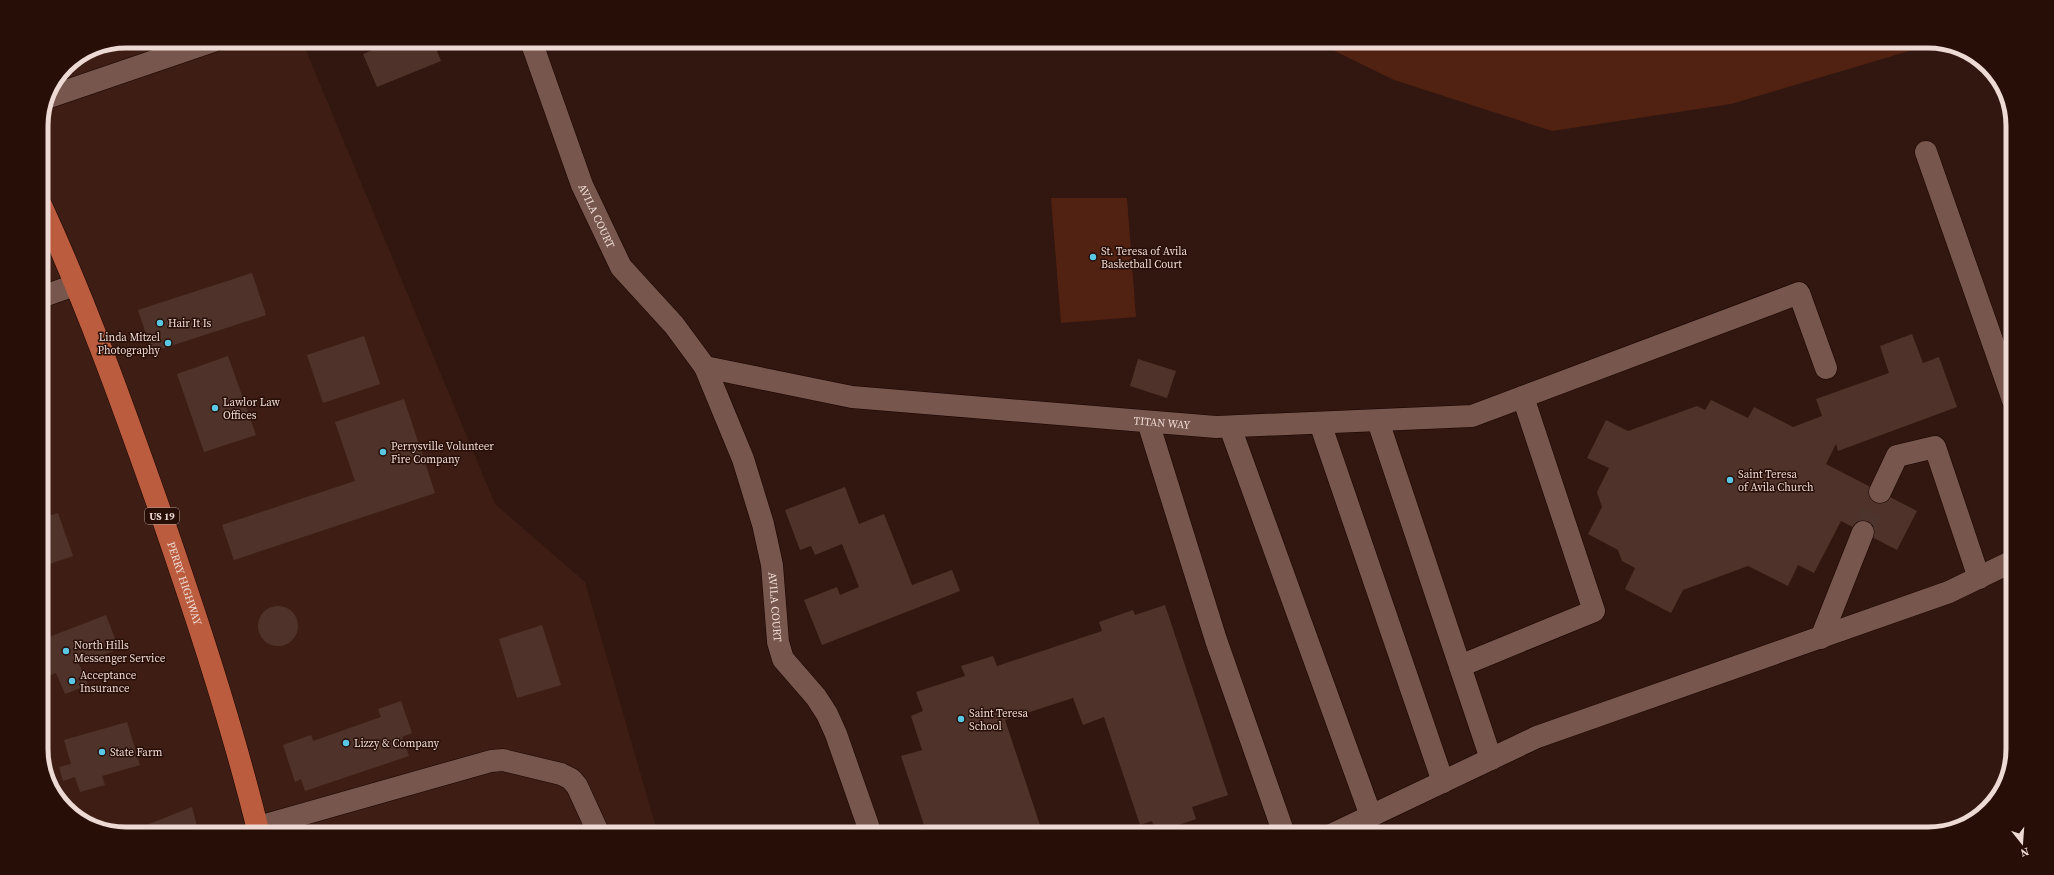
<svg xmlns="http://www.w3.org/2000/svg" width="2054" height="875" font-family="'Source Serif 4',serif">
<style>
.built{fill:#3e1e14}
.green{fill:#512112}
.building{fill:#4f332a}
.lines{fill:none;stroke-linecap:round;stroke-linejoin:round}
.minor-tunnel{stroke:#4d342d;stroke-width:22;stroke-dasharray:22 11;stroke-linecap:butt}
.minor-casing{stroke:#180300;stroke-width:23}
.major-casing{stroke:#180300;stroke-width:23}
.minor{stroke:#76564d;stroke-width:22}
.major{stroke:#ba5c3d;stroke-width:22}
.poi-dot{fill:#5ac8e5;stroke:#270e07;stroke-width:1.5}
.labels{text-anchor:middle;stroke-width:3;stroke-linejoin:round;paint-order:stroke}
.shield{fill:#270e07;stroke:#b29d96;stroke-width:1}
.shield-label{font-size:10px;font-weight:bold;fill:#eddad4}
.street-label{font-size:11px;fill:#eddad4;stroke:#270e07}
.poi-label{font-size:11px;fill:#eddad4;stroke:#270e07;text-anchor:start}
.rim{fill:none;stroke:#eddad4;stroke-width:5}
</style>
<rect width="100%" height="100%" fill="#31170f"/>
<path class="built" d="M126,41H302L495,504L585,582L658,834H126L94,828L58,801L41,755V121L48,93L66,66L94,47Z"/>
<path class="green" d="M1314,41H1928L1936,43L1731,104L1552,131L1394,80Z
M1051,198H1127L1136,317L1061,323Z"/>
<path class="building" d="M394,41H433L441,61L377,87L363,54Z
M252,273L266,315L152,352L138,310Z
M1912,334L1923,363L1939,357L1957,407L1838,451L1836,444L1826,464L1917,511L1897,550L1841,521L1814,573L1798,565L1788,586L1748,566L1683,590L1671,613L1625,589L1635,568L1622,561L1618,550L1588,534L1602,507L1597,492L1609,468L1587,458L1606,420L1628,431L1697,406L1705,410L1711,400L1748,418L1754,407L1793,427L1822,416L1816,399L1889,373L1880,346Z
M364,336L380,384L323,403L307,355Z
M228,356L256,435L204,452L177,374Z
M1138,359L1176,371L1167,398L1130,386Z
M404,399L435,493L234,560L222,525L355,481L335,422Z
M845,487L859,524L884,514L912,585L952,570L960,591L822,645L804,600L837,587L840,595L859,587L842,544L815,555L811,546L800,550L785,510Z
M58,513L73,556L41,567V518Z
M1165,605L1228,795L1192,807L1196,819L1156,833L1152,821L1140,825L1104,717L1083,725L1073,698L1005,720L1043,834H927L901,756L922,750L911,716L923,711L916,692L965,676L961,666L993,656L997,666L1102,631L1099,622L1133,610L1135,615Z
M258 626a20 20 0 1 1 40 0a20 20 0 1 1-40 0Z
M106,615L119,649L79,664L88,685L65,694L56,673L41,679V640Z
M542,625L561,685L517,698L499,639Z
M401,701L412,733L402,737L409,756L305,791L301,779L295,782L283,745L311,735L313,741L381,717L378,709Z
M127,722L140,765L102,776L105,785L80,792L75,777L63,781L59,767L71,764L64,740Z
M192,807L199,834H124Z"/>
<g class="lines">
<path class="minor-tunnel" d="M1863,532L1880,492"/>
<g class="minor-casing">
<g id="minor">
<path id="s1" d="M531,41L582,185L621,267L674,325L705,367L743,459L763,524L772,565L778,642L783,659L816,697L827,714L836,734L871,834"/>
<path d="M46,98L213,41"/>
<path d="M1926,152L2013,400"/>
<path d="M41,297L75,285"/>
<path id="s2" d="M705,367L852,397L1216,427L1472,416L1799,293L1826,368"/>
<path d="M1378,421L1491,759"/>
<path d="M1148,422L1216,640L1284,834"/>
<path d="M1320,423L1443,782"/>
<path d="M1230,427L1371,816"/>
<path d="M1880,492L1897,456L1935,447L1979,578"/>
<path d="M1821,638L1863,532"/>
<path d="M1460,666L1594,611L1523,397"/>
<path d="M258,827L491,761L503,760L561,774L571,779L577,786L599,834"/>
<path d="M1333,834L1537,737L1949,592L2013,561"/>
</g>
</g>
<g class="major-casing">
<g id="major">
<path id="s3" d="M41,205C86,303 123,406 159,508C196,615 232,724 259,834"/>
</g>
</g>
<use href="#minor" class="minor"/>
<use href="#major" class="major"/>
</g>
<g class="poi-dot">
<circle cx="1093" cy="257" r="4"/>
<circle cx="160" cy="323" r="4"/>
<circle cx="168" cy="343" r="4"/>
<circle cx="215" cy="408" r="4"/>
<circle cx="383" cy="452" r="4"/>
<circle cx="1730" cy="480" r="4"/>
<circle cx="66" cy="651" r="4"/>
<circle cx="72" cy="681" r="4"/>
<circle cx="961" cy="719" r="4"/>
<circle cx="346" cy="743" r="4"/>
<circle cx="102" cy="752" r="4"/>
</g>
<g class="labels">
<rect class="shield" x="145" y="508" width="34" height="16" rx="3"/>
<g class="shield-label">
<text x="162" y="520">US 19</text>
</g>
<g class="street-label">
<text dy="4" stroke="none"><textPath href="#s1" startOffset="187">AVILA COURT</textPath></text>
<text dy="4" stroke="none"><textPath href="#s2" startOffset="461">TITAN WAY</textPath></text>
<text dy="4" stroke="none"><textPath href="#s3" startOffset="405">PERRY HIGHWAY</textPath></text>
<text dy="4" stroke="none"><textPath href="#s1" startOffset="626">AVILA COURT</textPath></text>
</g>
<g class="poi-label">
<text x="1101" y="255">St. Teresa of Avila<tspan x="1101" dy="13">Basketball Court</tspan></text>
<text x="168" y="327">Hair It Is</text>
<text x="160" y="341" text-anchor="end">Linda Mitzel<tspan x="160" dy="13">Photography</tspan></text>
<text x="223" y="406">Lawlor Law<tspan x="223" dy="13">Offices</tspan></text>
<text x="391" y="450">Perrysville Volunteer<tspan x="391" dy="13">Fire Company</tspan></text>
<text x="1738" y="478">Saint Teresa<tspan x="1738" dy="13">of Avila Church</tspan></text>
<text x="74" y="649">North Hills<tspan x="74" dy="13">Messenger Service</tspan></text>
<text x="80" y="679">Acceptance<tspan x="80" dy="13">Insurance</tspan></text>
<text x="969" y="717">Saint Teresa<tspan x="969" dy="13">School</tspan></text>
<text x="354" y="747">Lizzy &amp; Company</text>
<text x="110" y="756">State Farm</text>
</g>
</g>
<path d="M0 0H2054V875H0ZM126 48H1928A78 78 0 0 1 2006 126V749A78 78 0 0 1 1928 827H126A78 78 0 0 1 48 749V126A78 78 0 0 1 126 48Z" fill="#270e07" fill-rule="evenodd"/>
<path class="rim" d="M126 48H1928A78 78 0 0 1 2006 126V749A78 78 0 0 1 1928 827H126A78 78 0 0 1 48 749V126A78 78 0 0 1 126 48Z"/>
<g transform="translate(2022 843) rotate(163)" stroke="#270e07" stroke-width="3" paint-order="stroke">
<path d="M0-3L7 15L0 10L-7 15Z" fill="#eddad4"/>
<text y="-6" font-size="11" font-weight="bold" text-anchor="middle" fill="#eddad4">N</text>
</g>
</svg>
